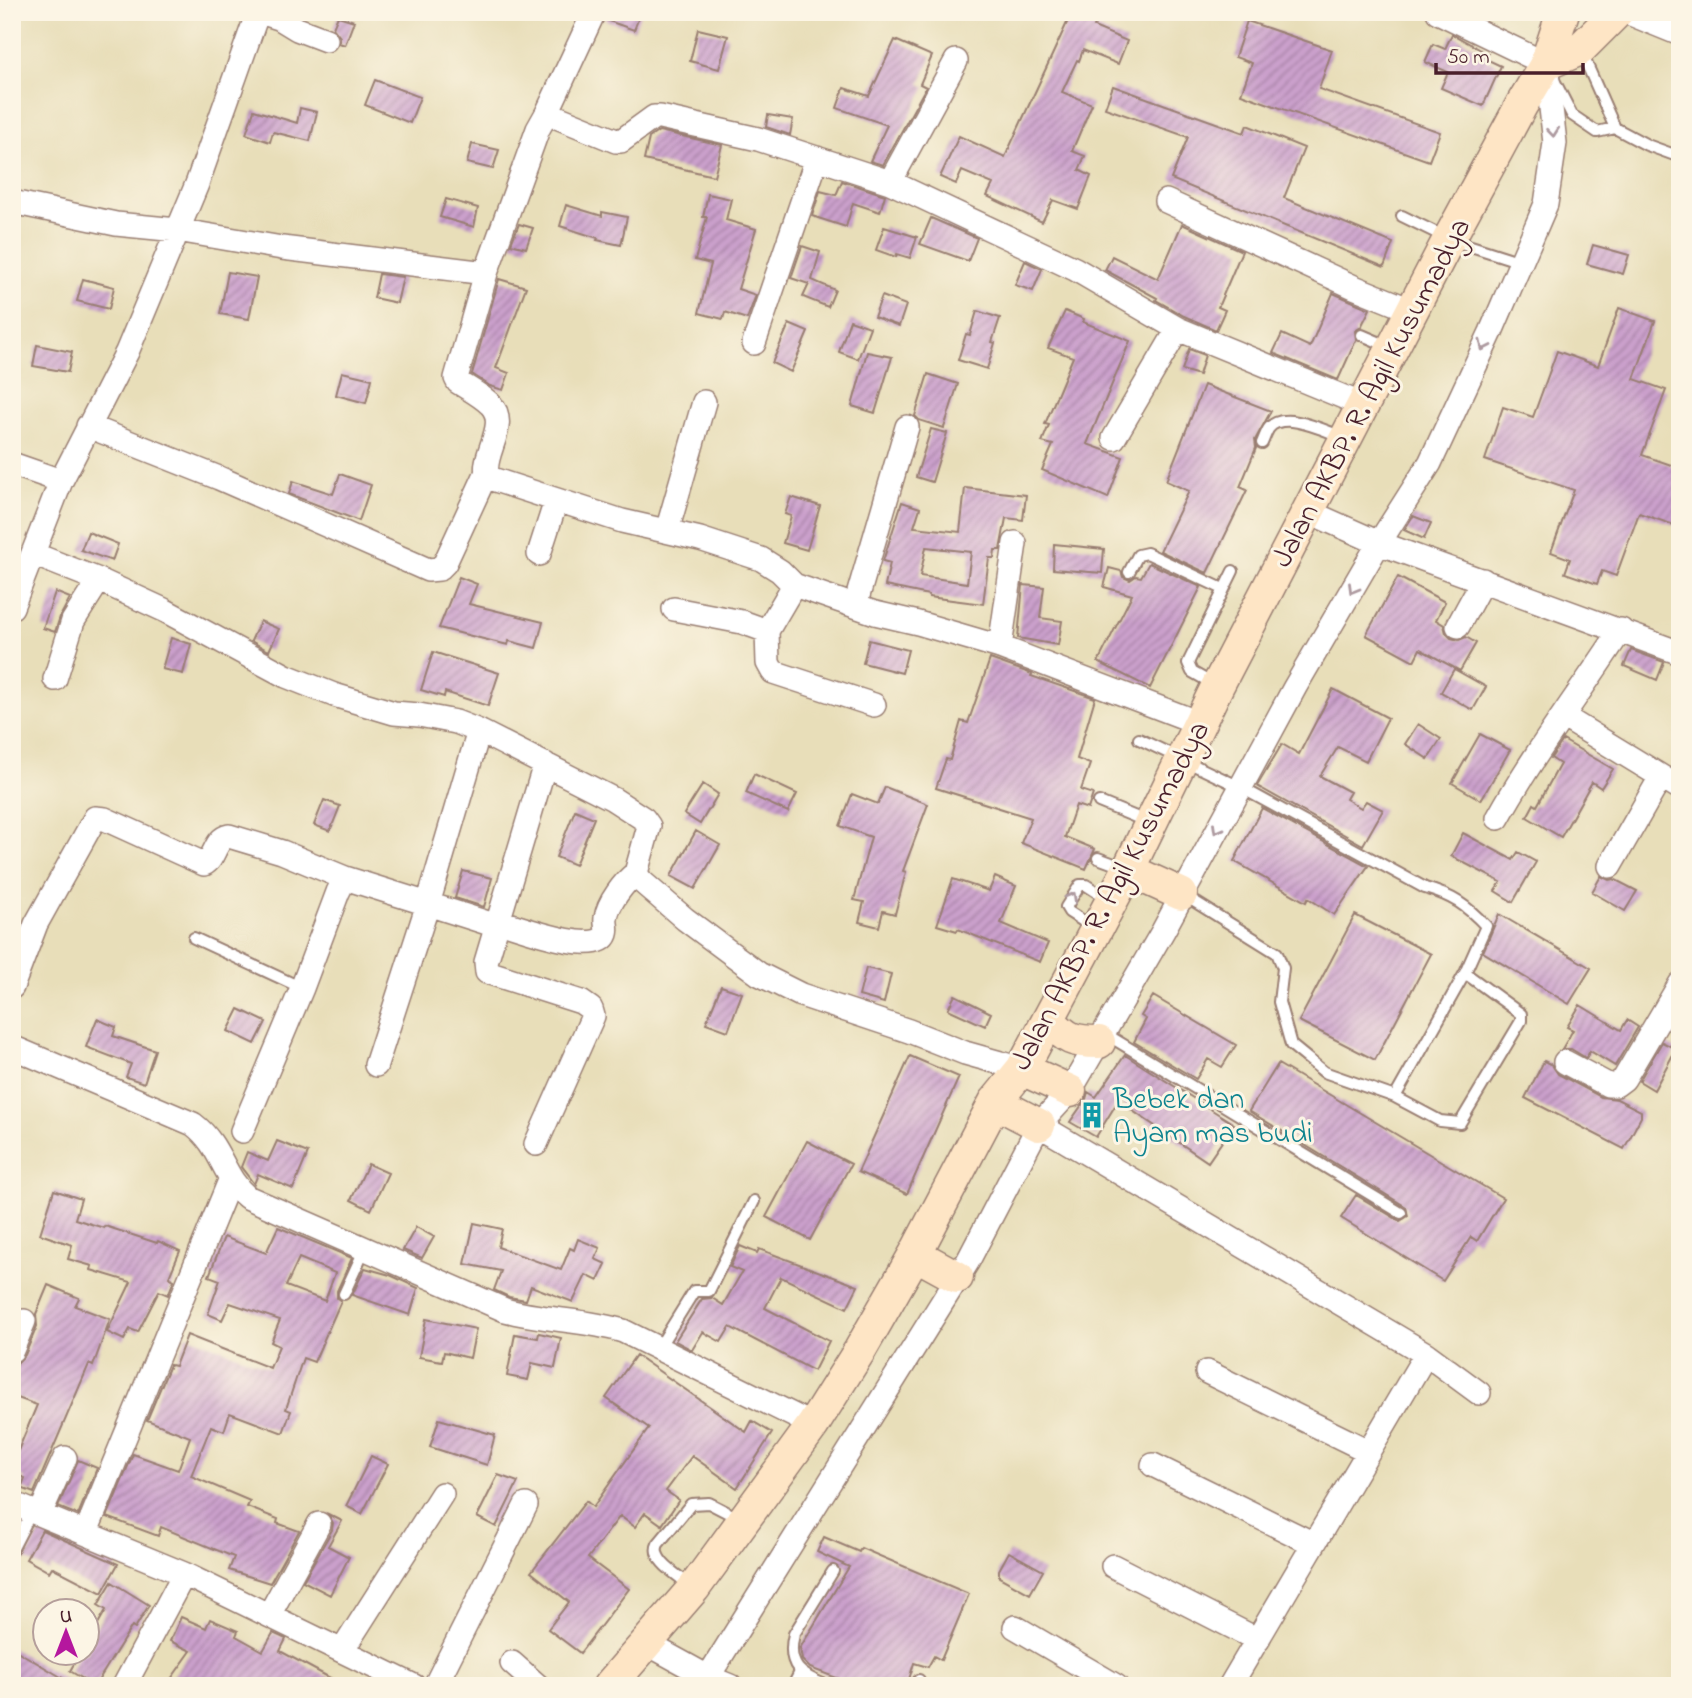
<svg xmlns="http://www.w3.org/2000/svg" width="1692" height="1698" font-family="'Indie Flower',sans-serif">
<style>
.building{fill:url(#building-hatch);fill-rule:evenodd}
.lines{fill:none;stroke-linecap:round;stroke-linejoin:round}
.lane-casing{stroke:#997e72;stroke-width:14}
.street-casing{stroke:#997e72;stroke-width:26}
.secondary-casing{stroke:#997e72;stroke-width:35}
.lane{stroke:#fff;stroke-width:10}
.street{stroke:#fff;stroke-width:23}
.secondary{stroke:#fee5c5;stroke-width:32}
.oneway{stroke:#ae9aa0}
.labels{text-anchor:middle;stroke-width:6;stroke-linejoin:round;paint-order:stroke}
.street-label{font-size:30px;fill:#4a1f2b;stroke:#fcf5e5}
.culture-label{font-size:30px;fill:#0d838f;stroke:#fcf5e5;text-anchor:start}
</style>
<defs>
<pattern id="building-hatch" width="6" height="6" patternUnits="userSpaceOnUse" patternTransform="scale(1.75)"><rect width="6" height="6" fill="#cba0cc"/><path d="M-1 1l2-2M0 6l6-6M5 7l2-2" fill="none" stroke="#a782a6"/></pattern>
</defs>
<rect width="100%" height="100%" fill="#fcf5e5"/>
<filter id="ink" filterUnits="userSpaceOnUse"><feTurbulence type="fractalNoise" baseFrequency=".0143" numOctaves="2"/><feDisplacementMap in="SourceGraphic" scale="14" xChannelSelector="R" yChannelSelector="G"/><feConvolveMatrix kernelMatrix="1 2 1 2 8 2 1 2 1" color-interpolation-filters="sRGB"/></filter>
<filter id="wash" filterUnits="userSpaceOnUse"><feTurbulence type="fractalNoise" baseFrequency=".00686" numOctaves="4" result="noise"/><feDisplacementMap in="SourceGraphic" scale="28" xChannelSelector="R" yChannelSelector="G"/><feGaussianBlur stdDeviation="1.57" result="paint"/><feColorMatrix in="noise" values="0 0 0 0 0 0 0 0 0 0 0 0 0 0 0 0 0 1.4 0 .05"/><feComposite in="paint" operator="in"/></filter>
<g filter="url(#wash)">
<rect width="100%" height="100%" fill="#e8deb9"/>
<g id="blocks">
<path class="building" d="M608,12H641L634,30L606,20Z
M1072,12H1100L1094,27L1127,41L1118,64L1083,50L1079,61L1077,60L1062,92L1092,104L1072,151L1085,156L1079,170L1091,176L1078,209L1053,200L1042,222L987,196L993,184L962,171L956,184L940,177L959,136L1005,157Z
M338,16L354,21L345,45L339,43L340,37L333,28Z
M1247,21L1332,50L1319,89L1440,132L1429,161L1241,94L1252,63L1235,57Z
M698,29L728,36L719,69L690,61Z
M1452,34L1488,54L1486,59L1501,66L1483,106L1441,88L1448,72L1425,62L1433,44L1445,49Z
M895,40L932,56L920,84L926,87L883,165L870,161L887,125L837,108L844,88L869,96Z
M375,80L420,97L410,123L365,105Z
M1113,86L1244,133L1247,125L1304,148L1284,198L1393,243L1384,267L1171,179L1188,137L1105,108Z
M300,108L317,112L310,141L273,132L270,142L246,134L254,110L297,123Z
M768,115L793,119L790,135L766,127Z
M659,131L722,145L714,176L644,160L649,138Z
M472,144L499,150L493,169L467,163Z
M842,181L885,195L880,212L853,203L846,227L812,216L820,191L836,195Z
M708,194L731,199L726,220L756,229L738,289L756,295L747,319L725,312L723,319L699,313L711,264L695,260L707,217H703Z
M446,199L478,208L474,227L440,217Z
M566,205L602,216V212L627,217L621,245L597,240L598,238L560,226Z
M931,218L977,238L968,261L920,244Z
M519,224L533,228L526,248L511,244Z
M1182,224L1242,251L1218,307L1225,310L1216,330L1184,316L1156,300L1157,298L1105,270L1112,256L1158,279Z
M884,227L917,237L910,258L897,254L896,257L876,250Z
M1593,245L1629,255L1623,274L1587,264Z
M802,246L820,252L812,280L835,290L828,307L803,297L809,284L791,278Z
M1025,261L1042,269L1033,291L1015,285Z
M228,272L257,277L249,319L220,314Z
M379,274L403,277L397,303L374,298Z
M83,279L114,287L109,309L77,301Z
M499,279L526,287L496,368L509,373L503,390L490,386L472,374Z
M1333,293L1370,309L1361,327L1355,331L1356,340L1338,380L1273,353L1282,334L1310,347Z
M882,296L906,305L899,326L874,317Z
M1619,308L1655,321L1634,379L1666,390L1642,455L1680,468V527L1639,513L1616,576L1602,571L1597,584L1565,573L1570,559L1551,552L1574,490L1485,460L1503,407L1533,417L1557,351L1598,366Z
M977,311L1000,318L992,342L995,343L987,369L958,360L966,334L970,335Z
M1065,311L1084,319L1083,322L1130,341L1087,444L1123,457L1108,498L1042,470L1053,445L1042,442L1049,425L1045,424L1073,357L1048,348Z
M850,320L870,327L858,359L839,352Z
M789,324L808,332L791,372L772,363Z
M37,345L72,352L68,372L33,366Z
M1189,349L1205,355L1199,375L1182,370Z
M867,352L892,357L875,413L852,406Z
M342,372L372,379L366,403L336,395Z
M928,374L958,384L944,428L919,420L915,416Z
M1204,385L1271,411L1255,440L1256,448L1240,487L1247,490L1207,573L1160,551L1189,491L1166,481Z
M931,429L947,433L932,482L916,477Z
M340,474L371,485L359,521L289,494L293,481L333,494Z
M965,488L1026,495L1023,520L1006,518L1000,550H995L994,558H989L983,604L929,597V595L885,586L890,563L883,561L902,502L920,508L914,527L960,532ZM926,547L971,552L967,583L920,576Z
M791,497L820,506L807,550L783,543L791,516L785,514Z
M1413,516L1431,523L1424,539L1404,530Z
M88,532L118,544L112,561L81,550Z
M1054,544L1104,549L1102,573L1053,569Z
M1149,563L1201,587L1150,688L1098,662L1132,595L1104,587L1109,568L1121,571L1123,577L1130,580L1136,576L1141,577Z
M459,577L477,584L469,604L543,622L536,648L509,641L508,645L439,628Z
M1398,577L1445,602L1436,620L1444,625L1446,633L1451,638L1459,640L1466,637L1476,643L1460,671L1420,649L1414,661L1366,635Z
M1023,585L1044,587L1040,618L1062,621L1058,645L1018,638Z
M55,592L70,598L60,617L55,632L43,628Z
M260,621L279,629L269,651L251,641Z
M171,638L191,644L183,674L162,669Z
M869,640L908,650L902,673L863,663Z
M1631,650L1664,662L1657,680L1624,666Z
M433,652L499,673L488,706L445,692L444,697L421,690Z
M990,659L1032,674L1031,676L1095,698L1077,759L1090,764L1081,790L1093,794L1088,809L1076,805L1065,837L1095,849L1086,869L1021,843L1031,818L936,788L946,759L950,760L961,721L968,723Z
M1454,669L1486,687L1473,710L1441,692Z
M1333,689L1388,718L1366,761L1338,747L1320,776L1350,792L1346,799L1361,808L1366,801L1383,810L1363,845L1257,786L1282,744L1299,754Z
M1418,724L1441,739L1428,759L1405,744Z
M1480,734L1510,750L1481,800L1452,783Z
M1563,740L1613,769L1601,788L1592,782L1561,837L1527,817L1534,804L1537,806L1560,764L1551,758Z
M754,774L797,794L788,812L746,793Z
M703,784L718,794L700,824L684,814Z
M885,787L928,804L903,871L906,872L895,914L883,911L879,927L859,922L864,902L854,900L871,837L840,826L852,794L878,804Z
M324,800L340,806L330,831L314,825Z
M1262,808L1368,866L1334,915L1308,898L1306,902L1234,861Z
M575,810L594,818L575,865L556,857Z
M696,831L720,845L695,889L671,876Z
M1463,833L1513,860L1518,852L1536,862L1513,902L1495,891L1501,882L1451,856Z
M463,871L492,878L484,907L455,898Z
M1601,876L1609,880L1614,879L1637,891L1625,911L1592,892Z
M995,877L1016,886L1001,923L1048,943L1040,962L958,929L957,931L937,925L953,879L989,891Z
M1499,914L1591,968L1569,1004L1483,952Z
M1355,915L1431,954L1375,1060L1299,1021Z
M866,968L891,974L884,1003L859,996Z
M721,986L742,993L728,1031L706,1023Z
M955,995L991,1013L985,1026L948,1009Z
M1153,996L1236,1045L1222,1067L1208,1059L1196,1079L1134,1042L1146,1019L1141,1016Z
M1580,1005L1621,1030L1627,1020L1638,1027L1615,1066L1590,1051L1586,1058L1571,1049H1562L1573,1030L1567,1027Z
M239,1009L266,1022L255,1044L228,1031Z
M97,1019L116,1027L113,1036L155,1050L144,1083L126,1077L131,1064L86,1047Z
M1662,1042L1676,1049L1654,1090L1639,1081Z
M1125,1055L1234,1124L1208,1162L1118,1101L1096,1137L1070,1122L1086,1099L1088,1092L1096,1097Z
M910,1056L959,1077L907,1194L858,1172Z
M1544,1061L1552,1065L1558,1074L1601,1097L1617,1099L1641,1111V1117L1624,1149L1525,1098Z
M1278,1064L1503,1198L1477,1241L1471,1237L1443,1281L1341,1218L1356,1195L1400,1221L1408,1216L1406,1207L1249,1111Z
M277,1141L308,1153L293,1189L258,1174L254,1184L241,1167L247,1152L268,1161Z
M807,1141L851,1164L810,1240L766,1217Z
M368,1164L388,1173L371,1210L351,1200Z
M54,1190L81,1199L75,1219L104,1228L105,1226L157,1243L158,1241L180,1251L169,1277L174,1280L168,1295L159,1291L138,1332L130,1329L124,1340L107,1332L131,1282L91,1270L92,1266L68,1259L72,1245L40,1234Z
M474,1223L502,1229L498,1247L561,1270L570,1248L574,1250L578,1239L600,1248L595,1259L606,1264L598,1281L586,1275L573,1302L531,1286L526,1300L509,1297L494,1290L501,1271L465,1264Z
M278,1227L352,1258L337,1291V1298L341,1301L314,1362L303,1358L286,1409L291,1411L283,1433L230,1413L224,1431L211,1426L191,1476L250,1501L247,1507L278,1519L277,1523L299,1531L270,1583L229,1570L234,1557L161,1527L158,1536L107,1517L133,1454L178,1470L190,1437L147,1420L170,1365L175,1366L187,1335L270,1368L279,1346L271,1342L280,1320L230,1303L222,1320L208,1314L220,1280L209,1276L224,1237L266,1253ZM299,1258L335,1273L325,1301L286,1286Z
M416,1227L434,1237L422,1258L403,1250Z
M740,1246L757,1253L759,1249L858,1286L847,1308L781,1277L765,1308L829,1341L814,1371L730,1327L721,1342L703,1332L692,1350L675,1341L702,1299L712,1298L723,1305L742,1272L730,1267Z
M365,1268L390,1275L418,1288L410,1315L352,1295Z
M48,1285L79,1298L75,1306L110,1319L93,1366L89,1364L34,1493L21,1488L25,1478L12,1473V1465L37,1405L12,1396V1375L17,1363L25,1355L37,1326L36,1314Z
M426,1319L476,1329L470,1358L444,1352L442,1361L419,1357Z
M539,1333L561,1338L555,1368L532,1363L528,1380L507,1376L515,1334L538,1338Z
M636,1355L746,1432L752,1421L772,1433L737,1488L692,1456L666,1491L679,1500L662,1525L645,1513L635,1527L620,1516L588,1558L629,1589L580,1653L548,1629L569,1602L531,1572L586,1501L593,1507L649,1428L606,1398Z
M439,1419L495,1435L487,1465L430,1447Z
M371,1456L388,1464L362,1514L346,1506Z
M78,1460L97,1468L78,1515L58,1507Z
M498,1475L518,1482L496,1527L477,1517Z
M328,1514L342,1521L328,1546L349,1557L330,1595L303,1581L332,1530L333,1523Z
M42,1530L118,1564L102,1593L52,1567L49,1572L26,1559Z
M824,1537L859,1552L861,1548L969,1594L941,1660L934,1656L928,1667L914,1663L907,1686H858L810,1668L802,1660L800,1648L849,1567L817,1552Z
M1009,1552L1043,1571L1030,1594L999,1577V1570Z
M112,1582L149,1605L135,1628L132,1626L95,1686L70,1671L80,1653H88V1641L106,1610L98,1605Z
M181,1617L206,1628L210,1619L238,1631L236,1636L263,1651L273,1633L286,1639L280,1651L345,1686H166L191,1651L170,1641Z
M12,1648L76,1686H12Z"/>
</g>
</g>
<g filter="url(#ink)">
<use href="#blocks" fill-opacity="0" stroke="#997e72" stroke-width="2"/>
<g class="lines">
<g class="lane-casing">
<path id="lane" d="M1581,51L1615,128L1647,145L1680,157
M1554,80L1572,115L1597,132L1615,128
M1402,216L1449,239L1521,262
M1362,335L1390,347
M1262,443C1264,439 1266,432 1269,428C1284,410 1325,431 1343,437
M1129,572L1138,555L1147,553L1223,589
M1215,685L1192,672L1188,663L1233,571
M1139,739L1240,787L1425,888C1453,896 1466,905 1486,926L1465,973L1395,1097
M1099,802L1148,822
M1098,858L1125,868
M1184,895L1277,953L1283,968L1279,1002L1291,1045L1324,1072L1395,1097L1440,1121L1460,1123L1521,1021V1014L1465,973
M1094,928L1069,912L1066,907L1080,885H1086L1109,900
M194,938L302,988
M1104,1033L1401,1213
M344,1294L365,1248
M658,1349L694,1291H709L754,1201
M12,1550L32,1511
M691,1586C679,1576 650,1560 658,1544L691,1504L709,1503L742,1520
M793,1686L800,1672
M828,1686C801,1676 786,1666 794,1634L833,1571
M916,1686L919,1680"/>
</g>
<g class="street-casing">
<path id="street" d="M260,12L279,18L297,29L326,40
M1626,12L1680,34
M547,113L594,12
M890,182L956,61
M1166,201L1354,287L1413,311
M12,202L116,224L177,230L282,248L486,273L456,378L458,382C469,389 482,396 490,404C512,425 477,459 489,478L622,521L700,539L761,559L780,571L794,585L875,613L918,623L1000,647L1199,723
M486,273L538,129L547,113L616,141H621L654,117H660L758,139L890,182L1075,269L1178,329L1363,405
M754,343L817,158
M88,426L219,478L428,570L439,569L445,563L486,474
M1114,438L1178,329
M12,464L61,481
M1307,511L1379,543L1680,653
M667,531L704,402
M33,554L99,580L164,610L286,676L334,695L394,713L419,715L456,722L479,731L613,799L644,819L649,826L636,873L641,881L685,919L759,974L801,995L909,1031L965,1053L1022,1069
M539,554L556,501
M855,606L907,427
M12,607L61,481L127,352L197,184L258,12
M674,609L742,622L767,631L794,585
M1458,626L1483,580
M767,631L768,663L773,672L874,705
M1000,647L1015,543
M55,679L73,621L99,580
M1564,717L1680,788
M479,731L428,904L497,926
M1498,818C1534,753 1580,693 1621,630
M1610,866L1661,777
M499,921C517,926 598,957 606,934C608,928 605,924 606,918C608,903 624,882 636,873
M12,987L36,924L95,818L105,819L204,864C216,858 214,839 229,836L282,852L345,878
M12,1047L193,1124C222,1146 222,1176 247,1197L505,1310C545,1321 585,1319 623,1331L813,1425
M1565,1062L1608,1085H1616L1624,1079L1680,984
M1039,1125L1426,1354L1230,1686
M242,1131L302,988L338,892L345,878L428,904L376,1065
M536,1144L593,1016L591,1009L581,1002L487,972L486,962L545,764
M12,1350L24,1321
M1426,1354L1479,1393
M1207,1372L1368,1451
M1153,1465L1314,1544
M12,1503L184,1574L414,1686
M40,1514L65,1458
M86,1532L231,1178
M1113,1566L1258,1640
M269,1615L319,1524
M1015,1627L1116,1686
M648,1644L708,1677L730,1686
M342,1651L442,1494
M512,1663L538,1686
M124,1686L184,1574
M435,1686L526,1505
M699,1686L708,1677L968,1261L1039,1125L1070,1091L1163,931L1295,687L1379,543L1430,463L1491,332L1546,204L1555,143L1546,64L1438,12"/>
</g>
<g class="secondary-casing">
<path id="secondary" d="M1546,64L1580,49L1617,12
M1128,870L1181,894
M1048,1020C1068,1039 1072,1042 1099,1042
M1022,1069L1070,1091
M995,1102L1039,1125
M915,1254L957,1277
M609,1686L694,1588L813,1425L860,1350L915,1254L995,1102L1022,1069L1128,870L1217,687L1449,239L1522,104L1546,64L1563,12"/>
</g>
<use href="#lane" class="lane"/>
<use href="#street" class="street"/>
<use href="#secondary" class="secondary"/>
</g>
<defs><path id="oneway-chevron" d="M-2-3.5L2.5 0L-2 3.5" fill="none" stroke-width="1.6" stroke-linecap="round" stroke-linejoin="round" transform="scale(1.75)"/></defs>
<g class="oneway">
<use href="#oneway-chevron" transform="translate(1553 132) rotate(84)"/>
<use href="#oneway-chevron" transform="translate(1484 346) rotate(115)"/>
<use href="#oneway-chevron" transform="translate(1353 589) rotate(120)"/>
<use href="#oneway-chevron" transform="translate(1217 829) rotate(119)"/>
<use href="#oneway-chevron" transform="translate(1072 897) rotate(-60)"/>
</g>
</g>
<defs>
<g id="building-bare" transform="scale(2.1)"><path d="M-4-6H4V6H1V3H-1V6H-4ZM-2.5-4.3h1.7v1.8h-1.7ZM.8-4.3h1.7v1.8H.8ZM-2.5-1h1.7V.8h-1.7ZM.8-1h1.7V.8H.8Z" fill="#0f9aa8" stroke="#fcf5e5" stroke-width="2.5" paint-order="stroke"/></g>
</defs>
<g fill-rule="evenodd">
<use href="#building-bare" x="1092" y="1115"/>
</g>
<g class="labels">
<g class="street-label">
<text transform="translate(1370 392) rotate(-62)" y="10">Jalan AKBP. R. Agil Kusumadya</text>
<text transform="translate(1109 895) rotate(-62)" y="10">Jalan AKBP. R. Agil Kusumadya</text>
</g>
<g class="culture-label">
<text x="1113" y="1108">Bebek dan<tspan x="1113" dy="34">Ayam mas budi</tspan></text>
</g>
</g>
<rect width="1692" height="1698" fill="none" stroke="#fcf5e5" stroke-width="42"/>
<g transform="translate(66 1632)"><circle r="33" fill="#fcf5e5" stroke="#b59f9b" stroke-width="2"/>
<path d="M0-5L12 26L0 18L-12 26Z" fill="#b5179e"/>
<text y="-10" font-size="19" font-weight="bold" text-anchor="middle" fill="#4a1f2b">U</text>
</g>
<path d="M1436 63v10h147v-10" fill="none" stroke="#4a1f2b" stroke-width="3.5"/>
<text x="1447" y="63" font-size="21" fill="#4a1f2b" stroke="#fcf5e5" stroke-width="5" paint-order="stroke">50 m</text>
</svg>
